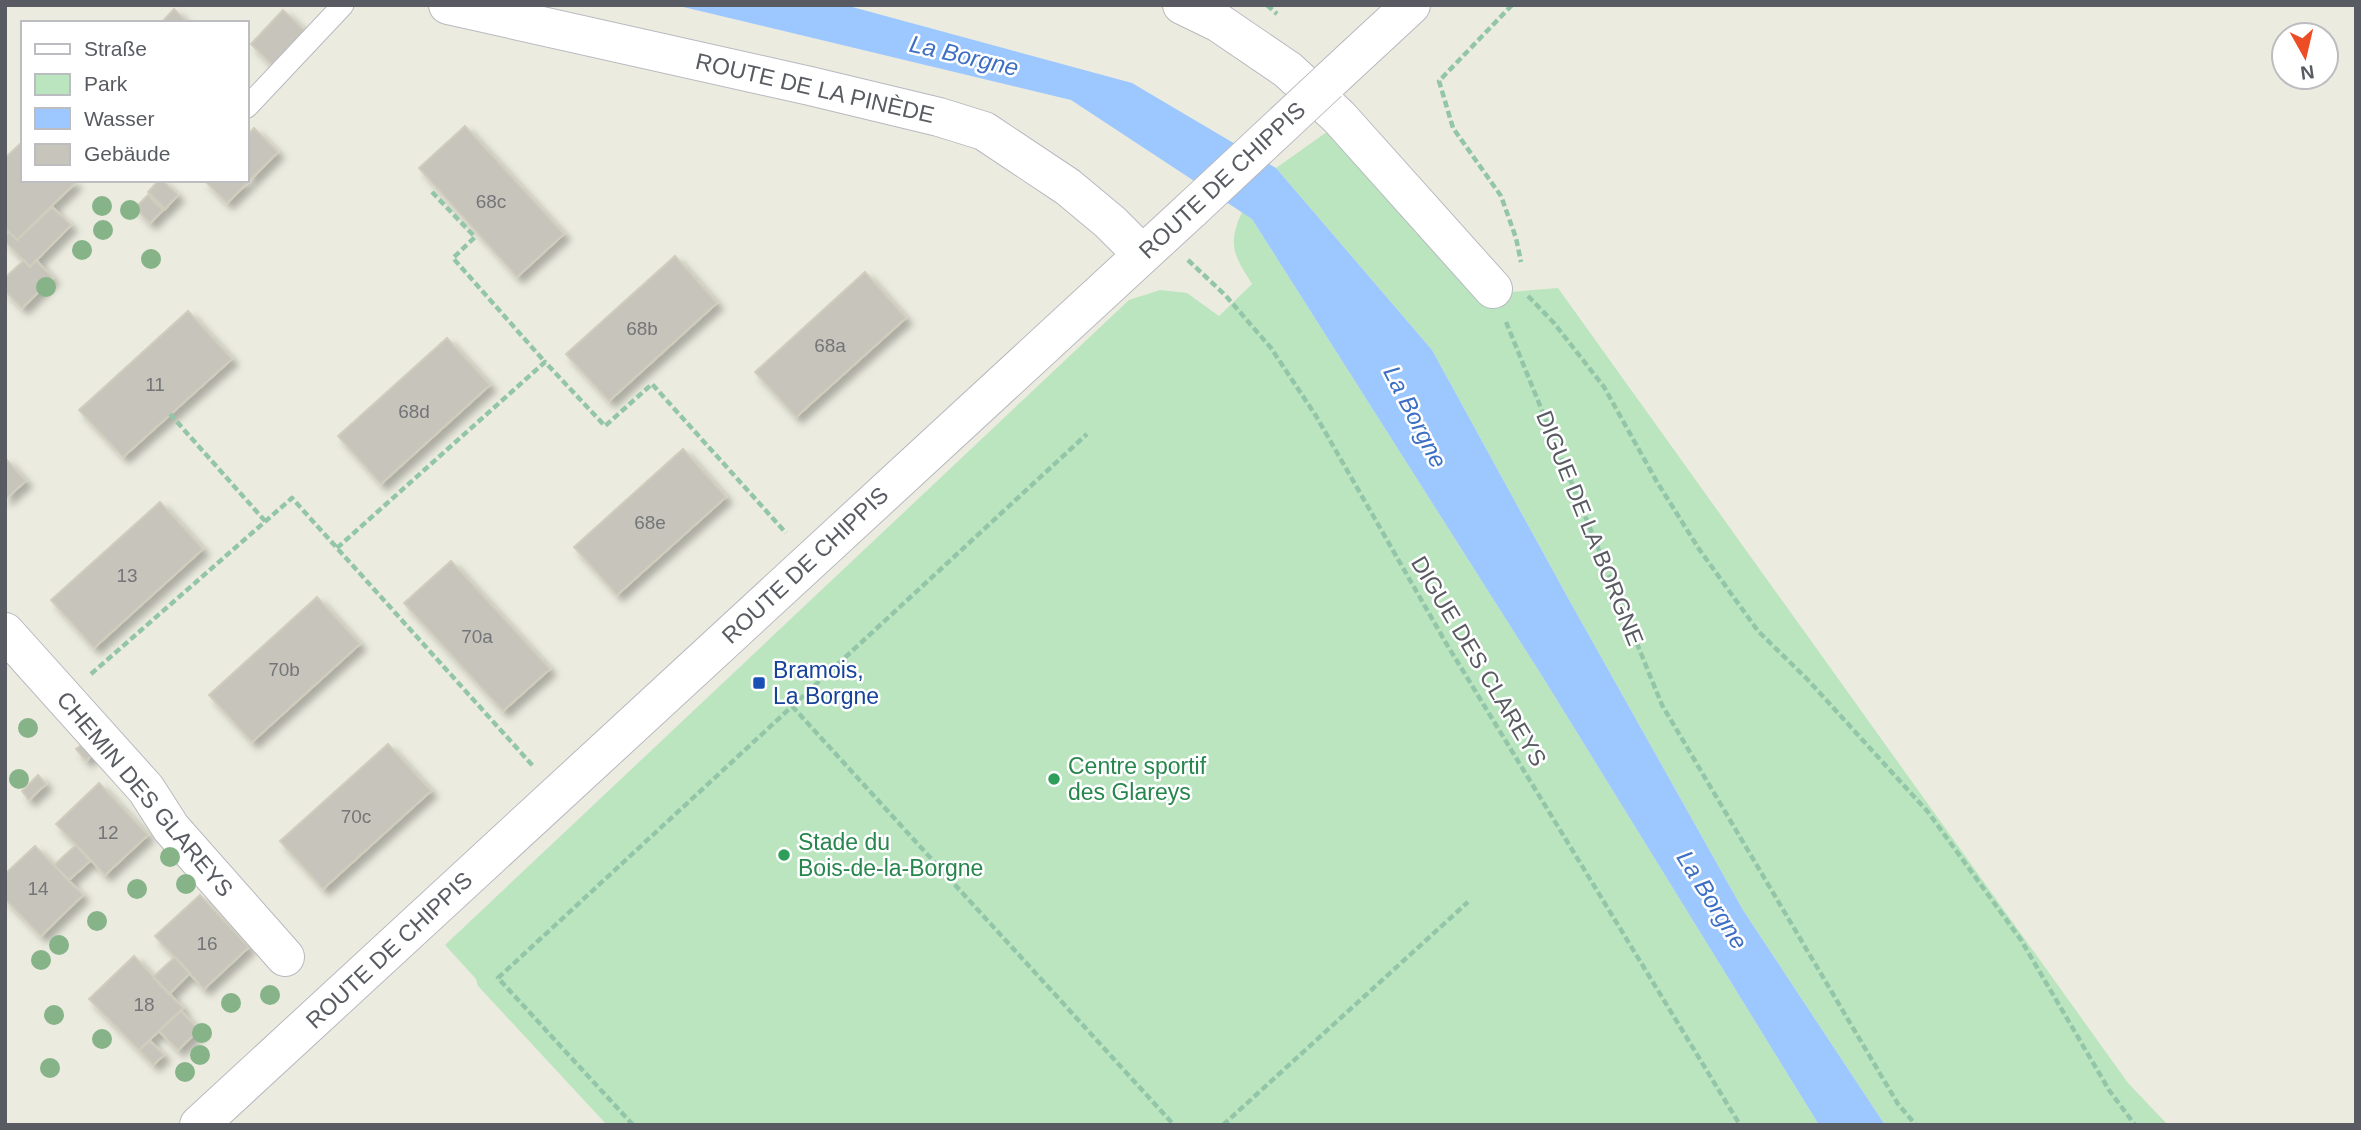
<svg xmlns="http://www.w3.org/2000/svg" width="2361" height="1130" font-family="Arial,sans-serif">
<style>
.green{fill:#bae5bf}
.water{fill:#9cc8ff}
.building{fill:#c7c4bc;stroke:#d1cdbd;stroke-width:2;filter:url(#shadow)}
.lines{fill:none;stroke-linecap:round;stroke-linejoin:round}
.service-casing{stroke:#b7b9bf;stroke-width:23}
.minor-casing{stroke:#b7b9bf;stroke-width:40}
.tertiary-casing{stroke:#b7b9bf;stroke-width:40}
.path{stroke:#93c6a8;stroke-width:4.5;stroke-dasharray:7 3.5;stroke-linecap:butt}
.service{stroke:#fff;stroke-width:21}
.minor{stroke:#fff;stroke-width:38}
.tertiary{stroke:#fff;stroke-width:38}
.tertiary-bridge-casing{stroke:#b7b9bf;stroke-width:40;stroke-linecap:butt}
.tertiary-bridge{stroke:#fff;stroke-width:38}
.tree{fill:#86b388}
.transit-dot{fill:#1a4fb4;stroke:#fff;stroke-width:2.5}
.leisure-dot{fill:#2e9e5b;stroke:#fff;stroke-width:2.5}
.labels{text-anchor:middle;stroke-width:5;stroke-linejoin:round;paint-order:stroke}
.number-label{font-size:19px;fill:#747578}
.street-label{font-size:23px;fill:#585b61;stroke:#fff}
.transit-label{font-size:23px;fill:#164399;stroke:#fff;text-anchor:start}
.leisure-label{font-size:23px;fill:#27864d;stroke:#fff;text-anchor:start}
.water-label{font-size:24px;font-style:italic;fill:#3d6fc4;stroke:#fff}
</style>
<defs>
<filter id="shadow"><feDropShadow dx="6" dy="6" stdDeviation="3.5" flood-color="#0004"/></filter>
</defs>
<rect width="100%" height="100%" fill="#ecebdf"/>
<path class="green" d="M1331,129L1475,295L1558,288L2128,1083L2168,1125H1885L1743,910L1568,598L1432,350L1276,168Z
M1242,212L1252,219L1544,679L1819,1125H607L478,986L476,979L445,945L1129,300L1160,290L1187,293L1219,316L1252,284C1234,255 1227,245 1242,212Z"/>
<path class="water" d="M675,5H845L1132,83L1276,168L1432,350L1568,598L1743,910L1885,1125H1819L1544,679L1252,219L1071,100Z"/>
<path class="building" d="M174,9L188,23H161Z
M283,10L305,31L272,65L251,44Z
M465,126L564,234L517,277L419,168Z
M254,128L278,152L227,203L204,180H247V135Z
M23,141V180H73L75,183L17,240L5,228V158Z
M159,180H162L178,195L165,209L148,192Z
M148,195L163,210L150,223L135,208Z
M52,207L71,225L30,267L5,241V236L9,232L17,240Z
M675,256L717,303L609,401L566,354Z
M24,260L30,267L36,260L53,278L22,308L5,291V278Z
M865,272L906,318L796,417L755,372Z
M188,311L232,359L123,457L79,410Z
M447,338L490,385L381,484L338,436Z
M683,449L726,497L617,595L574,547Z
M5,458L26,481L5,499Z
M160,502L203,549L94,648L51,600Z
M451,561L550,669L503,711L404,603Z
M317,597L360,644L252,742L209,695Z
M87,741L96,751L86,761L76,749Z
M388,744L431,791L323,889L280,841Z
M38,775L46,784L29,800L22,791Z
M99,783L148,835L105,875L56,824Z
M76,845L90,861L69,880L54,865Z
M35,846L83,895L41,936L5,899V874Z
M200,895L249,947L204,989L155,936Z
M134,956L183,1008L139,1050L89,999Z
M175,957L190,973L169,994L153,977Z
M181,1011L199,1030L178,1050L159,1031Z
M150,1041L164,1055L153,1065L139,1050Z"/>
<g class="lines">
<g class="service-casing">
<path id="service" d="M247,107L343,5"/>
</g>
<g class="minor-casing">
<path id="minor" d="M448,5L810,86L939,117L984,131L1068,187L1110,222L1142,254
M1182,5L1219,23L1288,70L1339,117L1493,289
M5,632L146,789L171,828L285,957"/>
</g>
<g class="tertiary-casing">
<path id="tertiary" d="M1328,82L1411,5
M199,1125L1192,209"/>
</g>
<path class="path" d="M1267,5L1277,14
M1512,5L1439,81L1453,128L1501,196L1516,238L1521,262
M432,192L475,237L453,258L545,362
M1188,260L1226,296L1271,348L1316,416L1446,643L1740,1125
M1528,296L1554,323L1604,387L1657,482L1699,549L1758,631L1808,680L1928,812L2021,940L2109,1090L2135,1125
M1506,322L1662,705L1898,1104L1916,1125
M170,414L265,521
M337,548L545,362L605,426L652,384L786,533
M91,674L292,498L533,766
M792,706L1174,1125
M633,1125L498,978L1087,434
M1223,1125L1468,902"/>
<use href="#service" class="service"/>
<use href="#minor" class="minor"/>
<use href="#tertiary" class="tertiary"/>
<g class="tertiary-bridge-casing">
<path id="tertiary-bridge" d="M1192,209L1328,82"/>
</g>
<use href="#tertiary-bridge" class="tertiary-bridge"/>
</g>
<g class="tree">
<circle cx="102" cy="206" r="10"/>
<circle cx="130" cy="210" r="10"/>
<circle cx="103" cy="230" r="10"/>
<circle cx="82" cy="250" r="10"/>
<circle cx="151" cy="259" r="10"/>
<circle cx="46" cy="287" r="10"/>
<circle cx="28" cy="728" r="10"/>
<circle cx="19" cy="779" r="10"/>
<circle cx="170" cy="857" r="10"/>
<circle cx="186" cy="884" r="10"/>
<circle cx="137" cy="889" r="10"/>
<circle cx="97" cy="921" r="10"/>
<circle cx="59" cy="945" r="10"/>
<circle cx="41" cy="960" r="10"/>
<circle cx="270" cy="995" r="10"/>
<circle cx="231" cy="1003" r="10"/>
<circle cx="54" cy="1015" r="10"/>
<circle cx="202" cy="1033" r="10"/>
<circle cx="102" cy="1039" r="10"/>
<circle cx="200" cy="1055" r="10"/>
<circle cx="50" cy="1068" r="10"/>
<circle cx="185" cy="1072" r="10"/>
</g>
<rect class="transit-dot" x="752" y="676" width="14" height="14" rx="3.5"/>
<g class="leisure-dot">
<circle cx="1054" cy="779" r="7"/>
<circle cx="784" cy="855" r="7"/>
</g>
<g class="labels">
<g class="number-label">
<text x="491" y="208">68c</text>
<text x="642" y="335">68b</text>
<text x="830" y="352">68a</text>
<text x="155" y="391">11</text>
<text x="414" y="418">68d</text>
<text x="650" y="529">68e</text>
<text x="127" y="582">13</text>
<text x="477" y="643">70a</text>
<text x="284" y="676">70b</text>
<text x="356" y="823">70c</text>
<text x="108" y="839">12</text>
<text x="38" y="895">14</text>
<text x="207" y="950">16</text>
<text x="144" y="1011">18</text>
</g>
<g class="street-label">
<text transform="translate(815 88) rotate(13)" y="8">ROUTE DE LA PINÈDE</text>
<text transform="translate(1222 180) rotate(-43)" y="8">ROUTE DE CHIPPIS</text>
<text transform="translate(1590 528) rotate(68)" y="8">DIGUE DE LA BORGNE</text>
<text transform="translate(805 565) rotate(-43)" y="8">ROUTE DE CHIPPIS</text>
<text transform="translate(1479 661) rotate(59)" y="8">DIGUE DES CLAREYS</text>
<text transform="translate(145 794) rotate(50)" y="8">CHEMIN DES GLAREYS</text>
<text transform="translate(389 950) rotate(-43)" y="8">ROUTE DE CHIPPIS</text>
</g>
<g class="transit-label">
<text x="773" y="678">Bramois,<tspan x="773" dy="26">La Borgne</tspan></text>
</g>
<g class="leisure-label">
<text x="1068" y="774">Centre sportif<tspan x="1068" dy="26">des Glareys</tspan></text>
<text x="798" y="850">Stade du<tspan x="798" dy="26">Bois-de-la-Borgne</tspan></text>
</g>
<g class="water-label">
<text transform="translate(964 56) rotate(13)" y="8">La Borgne</text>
<text transform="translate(1415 417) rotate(63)" y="8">La Borgne</text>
<text transform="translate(1712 900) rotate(58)" y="8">La Borgne</text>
</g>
</g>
<rect width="2361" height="1130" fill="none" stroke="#585b61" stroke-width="14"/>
<rect x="21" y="21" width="228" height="161" fill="#ffffff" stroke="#bcbdc0" stroke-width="2"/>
<rect x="35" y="44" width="35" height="10" fill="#ffffff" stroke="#bcbdc0" stroke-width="2"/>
<text x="84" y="56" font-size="21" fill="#585b61">Straße</text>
<rect x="35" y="74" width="35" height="21" fill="#bae5bf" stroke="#bcbdc0" stroke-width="2"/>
<text x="84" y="91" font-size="21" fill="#585b61">Park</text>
<rect x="35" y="108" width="35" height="21" fill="#9cc8ff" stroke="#bcbdc0" stroke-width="2"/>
<text x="84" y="126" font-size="21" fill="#585b61">Wasser</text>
<rect x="35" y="144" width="35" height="21" fill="#c7c4bc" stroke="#bcbdc0" stroke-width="2"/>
<text x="84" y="161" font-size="21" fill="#585b61">Gebäude</text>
<g transform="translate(2305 56) rotate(172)"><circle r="33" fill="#ffffff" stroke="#bcbdc0" stroke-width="2"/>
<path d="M0-5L12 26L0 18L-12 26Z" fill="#ed4c24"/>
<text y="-10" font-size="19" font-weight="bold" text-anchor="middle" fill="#585b61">N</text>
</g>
</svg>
